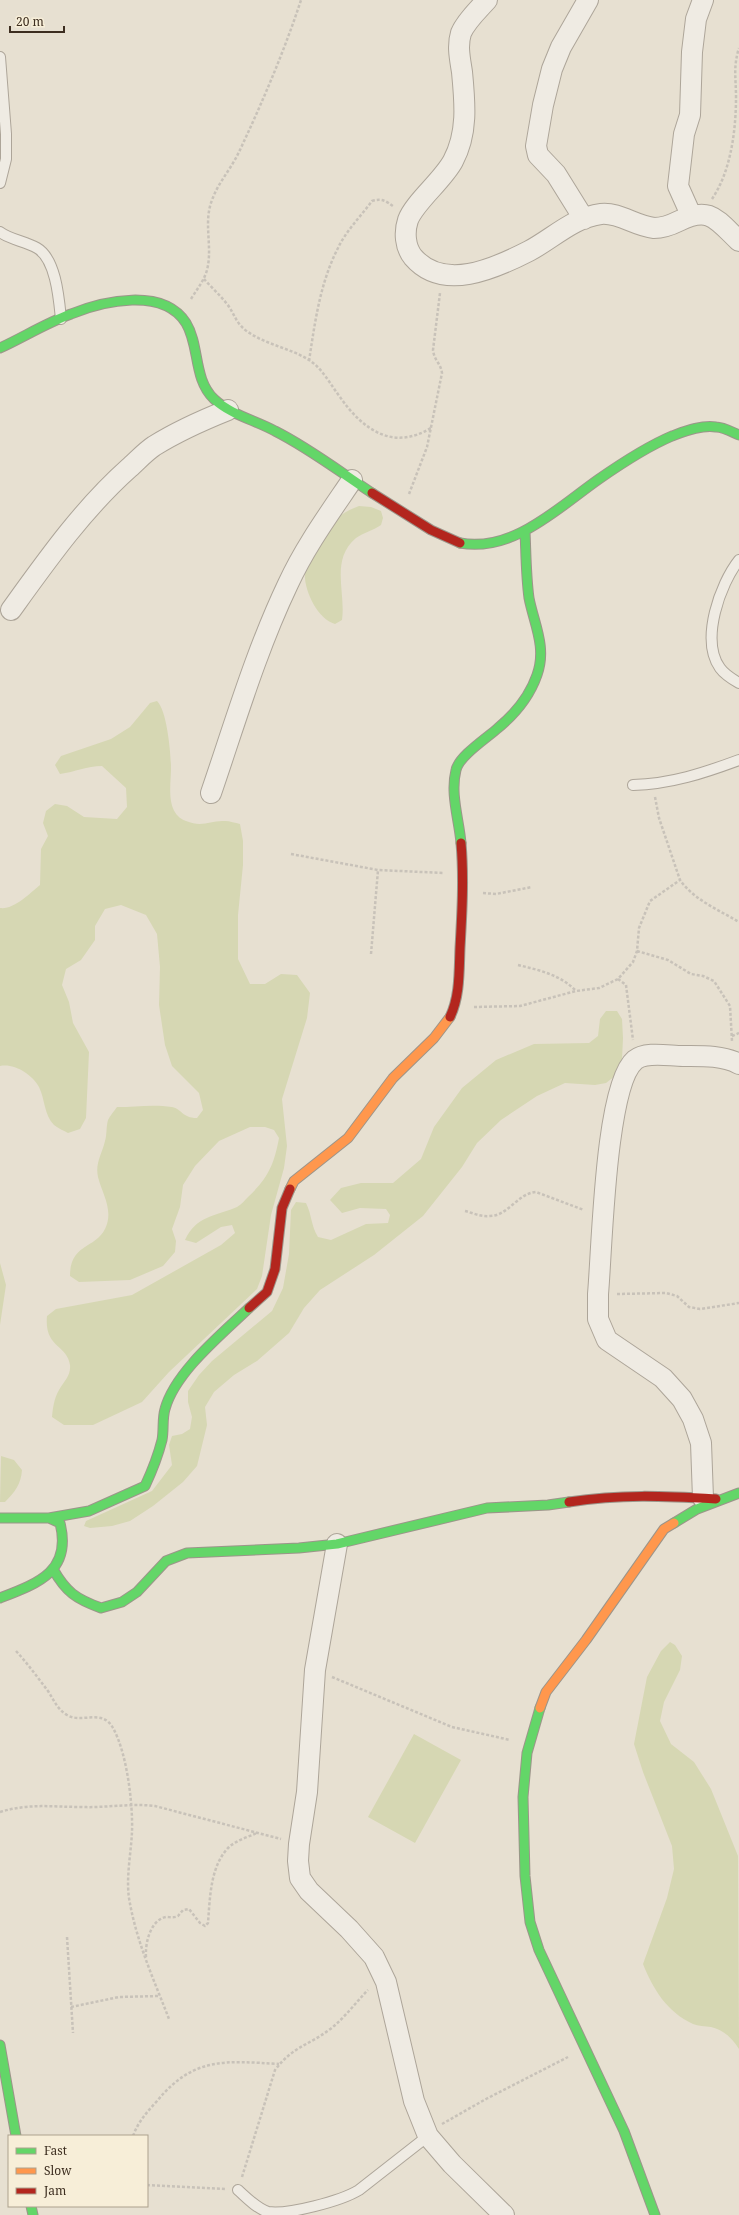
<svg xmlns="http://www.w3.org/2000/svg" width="739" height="2215" font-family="'Noto Serif',serif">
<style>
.green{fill:#d6d7b3}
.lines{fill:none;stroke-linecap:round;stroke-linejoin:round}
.lane-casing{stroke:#ada599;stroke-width:12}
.street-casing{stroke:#ada599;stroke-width:22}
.fast-casing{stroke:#9c958a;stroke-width:11}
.slow-casing{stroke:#9c958a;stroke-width:11}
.jam-casing{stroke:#9c958a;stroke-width:11}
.path{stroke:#c8c2b9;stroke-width:2.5;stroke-dasharray:3 2;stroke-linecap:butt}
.lane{stroke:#efebe3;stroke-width:10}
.street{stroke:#efebe3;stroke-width:20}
.fast{stroke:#63d668;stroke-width:9}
.slow{stroke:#ff974d;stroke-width:9}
.jam{stroke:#b3261e;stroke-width:9}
</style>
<rect width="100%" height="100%" fill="#e7e0d1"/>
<path class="green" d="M359,506L371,507L381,511L383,518L381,525C374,530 363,533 356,538C330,560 346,592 342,620L335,624C317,619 303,589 305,571C305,566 333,523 338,518C344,512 351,509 359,506Z
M157,701C167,710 171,754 171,768C171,785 165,813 186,821C203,828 210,820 225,821C230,821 235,823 240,824L243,841V865L238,915V959L250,984H265L281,974L297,975L310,993L307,1018L282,1099L287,1146L284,1168L271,1215L262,1276L257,1289L169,1372L142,1402L93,1425H64L52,1417C53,1407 54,1399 59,1390C64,1381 71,1376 70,1365C67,1344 44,1348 47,1316L56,1309L132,1295L221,1245L235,1233L232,1225L221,1227L196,1243L185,1240C197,1215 214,1217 237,1207C241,1205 245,1200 248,1197C268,1178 274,1165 279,1138L274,1130L265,1127H250L219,1141L195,1166L183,1185L180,1207L172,1229L176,1241L175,1252L163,1266L130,1280L79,1282L70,1276C70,1241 99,1250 107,1224C112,1207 102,1193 98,1177C95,1163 102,1154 105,1141C107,1135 106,1127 108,1120C110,1116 114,1111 117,1107C135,1107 153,1104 172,1107C182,1109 182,1118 197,1118L203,1110L199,1093L172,1066L165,1045L159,1005L160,967L157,934L146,915L121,905L105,909L95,926V940L81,960L66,969L62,985L69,1002L73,1023L89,1052L86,1118L80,1129L68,1133C64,1131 58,1128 54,1125C44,1115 45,1099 39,1087C32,1074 14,1063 0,1066V908C14,910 30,893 40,885L41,849L48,836L43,823L46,811L55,804L67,806L84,817L117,819L127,807L126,788L102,766C87,766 75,772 60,774L55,765L61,756L111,739L130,727L150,703Z
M606,1011H617L622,1019L623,1038L622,1059L615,1076L606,1083L595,1085L565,1083L537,1096L501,1120L477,1143L462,1167L423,1216L374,1255L320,1290L304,1308L289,1333L257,1361L234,1375L214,1392L205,1407L207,1425L197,1466L183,1482L153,1506L130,1521L112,1526L90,1528L84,1526L86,1521L152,1491L172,1465L169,1445L172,1436L182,1434L190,1429L192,1417L188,1402V1391L199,1375L212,1361L272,1311L283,1288L289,1254L291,1210L296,1202L306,1203C312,1215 311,1226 318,1237L331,1240L366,1224L388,1223L390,1215L386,1209L360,1208L342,1213L330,1200L341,1188L361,1183H393L421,1159L434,1127L462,1088L496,1060L534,1044L589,1043L598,1036L600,1019Z
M0,1263L6,1285L0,1325Z
M1,1456L14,1460L22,1470C21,1484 15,1492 5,1502H0Z
M670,1642L675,1645L682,1656L680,1670L664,1702L660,1721L671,1744L694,1762L711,1789L738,1856L739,2049C733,2039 724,2030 711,2027C705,2026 698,2026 693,2024C667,2012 653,1989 643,1964L667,1898L674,1869L672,1846L643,1772L634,1744L647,1677L661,1651Z
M414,1734L461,1760L415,1843L368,1817Z"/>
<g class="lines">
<g class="lane-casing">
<path id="lane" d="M0,57L6,134V159L0,183
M0,232C11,240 25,241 37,248C56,259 59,299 61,319
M739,560C720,584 700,640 720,668C725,675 732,679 739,683
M633,785C671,784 704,773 739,760
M238,2190C247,2198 256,2208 268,2212C288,2215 341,2201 359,2190L428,2136"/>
</g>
<g class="street-casing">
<path id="street" d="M487,0C478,10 466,21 461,33C457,46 460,59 462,72C465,103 468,133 453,161C443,180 414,203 408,220C404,232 405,247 413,257C443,292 494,269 529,251C552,239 574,217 601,214C619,212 635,226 654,228C662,228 671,225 679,221C710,206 716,219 739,241
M691,215L678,186L684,134L690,115L692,52L696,19L703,0
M584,219L556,174L538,155L536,146L543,105L552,69L561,47L588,0
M11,610C47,560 83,509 129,468C137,461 145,452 154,446C178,431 203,420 228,410
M211,793C235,723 256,651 288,584C305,547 329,514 352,480
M703,1498L701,1443L693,1419L682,1399L663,1378L607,1340L598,1319V1294C602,1251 605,1085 635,1060C646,1051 669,1056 683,1056C700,1056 723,1055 739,1064
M337,1544L315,1670L307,1792L299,1844L298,1861L300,1878L309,1891L349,1929L374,1957L386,1982L414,2101L428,2136L452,2164L504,2215"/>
</g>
<g class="fast-casing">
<path id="fast" d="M0,348C24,337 46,323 71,314C103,301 163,287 186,323C200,346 193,379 214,399C231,415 255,420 275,431C309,448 340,472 372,493
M460,543C513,553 559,507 599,479C622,463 646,447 672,436C686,431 701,425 716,427C723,427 732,432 739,435
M461,843C459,819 450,794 456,770C459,756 487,738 498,728C515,714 530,695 537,675C547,647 534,624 529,598C526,576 526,553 525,531
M0,1518H49L60,1523C72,1571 39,1583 0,1598
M49,1518L89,1511L145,1486C152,1471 158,1456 162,1440C164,1430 162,1419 165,1409C175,1372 222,1334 249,1308
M674,1523L697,1509L739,1493
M53,1569C66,1592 76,1599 101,1608L122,1602L137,1592L166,1561L187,1553L299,1548L337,1544L487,1508L548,1505L569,1502
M540,1708L527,1753L523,1797L525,1876L530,1922L539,1950L624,2131L655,2215
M0,2045L16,2136
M31,2206L33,2215"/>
</g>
<g class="slow-casing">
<path id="slow" d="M290,1189L294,1181L348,1138L393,1078L434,1038L450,1017
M540,1708L546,1692L586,1640L664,1529L674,1523"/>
</g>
<g class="jam-casing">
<path id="jam" d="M372,493L431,530L460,543
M450,1017C460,996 459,972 460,948C462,913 464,878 461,843
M249,1308L267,1292L275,1269L282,1208L290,1189
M569,1502C621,1494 663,1496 716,1499"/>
</g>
<path class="path" d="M712,199C731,171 736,130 736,97C736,78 733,67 739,48
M204,279C211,287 220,295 227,304C235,314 235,323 248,332C267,345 290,348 309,360C323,369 330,384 340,397C363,430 393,451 431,428
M191,299C197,289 204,281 207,270C213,247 203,223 212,200C218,183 231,169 239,152C262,103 284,52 301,0
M309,361C315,322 320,283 338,248C346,231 361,216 372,201C382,198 386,201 394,207
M409,494L427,447L442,373C441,364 434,360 433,350L440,293
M655,797L659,818L680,880C694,900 719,910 739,922
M291,854L378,870L444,873
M483,893L496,894L532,887
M637,951L668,960L691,974L703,976L714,981L730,1006L732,1041
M371,954L378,870
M518,965C539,970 561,975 576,991
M618,979L626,985L633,1040
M474,1007L520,1006L576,991L599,988L618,979L633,962L637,951L639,928L650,901L680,880
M732,1036L739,1033
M465,1211C473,1213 481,1217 490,1216C508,1216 518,1193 536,1192L584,1210
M617,1294L666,1293L677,1296L689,1307L700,1309L739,1303
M16,1651C28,1664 38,1678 48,1691C54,1700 57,1709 67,1715C82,1724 102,1708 113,1728C127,1753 133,1804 132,1832C131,1853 126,1877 129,1898C136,1941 154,1980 169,2019
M332,1677L452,1727L510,1740
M0,1812C30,1803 52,1807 82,1807C106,1808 130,1803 155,1806L281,1839
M67,1937L73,2033
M146,1957C145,1944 150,1920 166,1917C170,1917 174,1918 178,1916L183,1910L189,1909L200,1923L205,1926L208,1923C210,1898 210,1866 229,1847C237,1840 248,1837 257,1833
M71,2007L119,1997L160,1996
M442,2124L486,2099L568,2057
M133,2136C138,2122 147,2112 157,2101C194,2056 226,2061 279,2064
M242,2177L275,2070C292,2047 309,2045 329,2030C345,2018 355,2003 368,1990
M147,2185L225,2189"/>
<use href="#lane" class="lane"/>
<use href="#street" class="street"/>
<use href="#fast" class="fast"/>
<use href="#slow" class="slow"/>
<use href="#jam" class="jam"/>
</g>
<rect x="8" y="2135" width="140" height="72" fill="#f7eed8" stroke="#ada18e"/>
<rect x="16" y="2148" width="20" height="6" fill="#63d668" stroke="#ada18e"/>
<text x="44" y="2155" font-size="12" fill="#3d2e20">Fast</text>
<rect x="16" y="2168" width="20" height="6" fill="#ff974d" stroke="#ada18e"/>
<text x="44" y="2175" font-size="12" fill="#3d2e20">Slow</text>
<rect x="16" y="2188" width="20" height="6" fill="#b3261e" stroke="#ada18e"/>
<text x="44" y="2195" font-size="12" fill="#3d2e20">Jam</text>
<path d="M10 26v6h54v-6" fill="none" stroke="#3d2e20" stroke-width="2"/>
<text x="16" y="26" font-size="12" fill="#3d2e20" stroke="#f7eed8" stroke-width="3" paint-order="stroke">20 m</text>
</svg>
